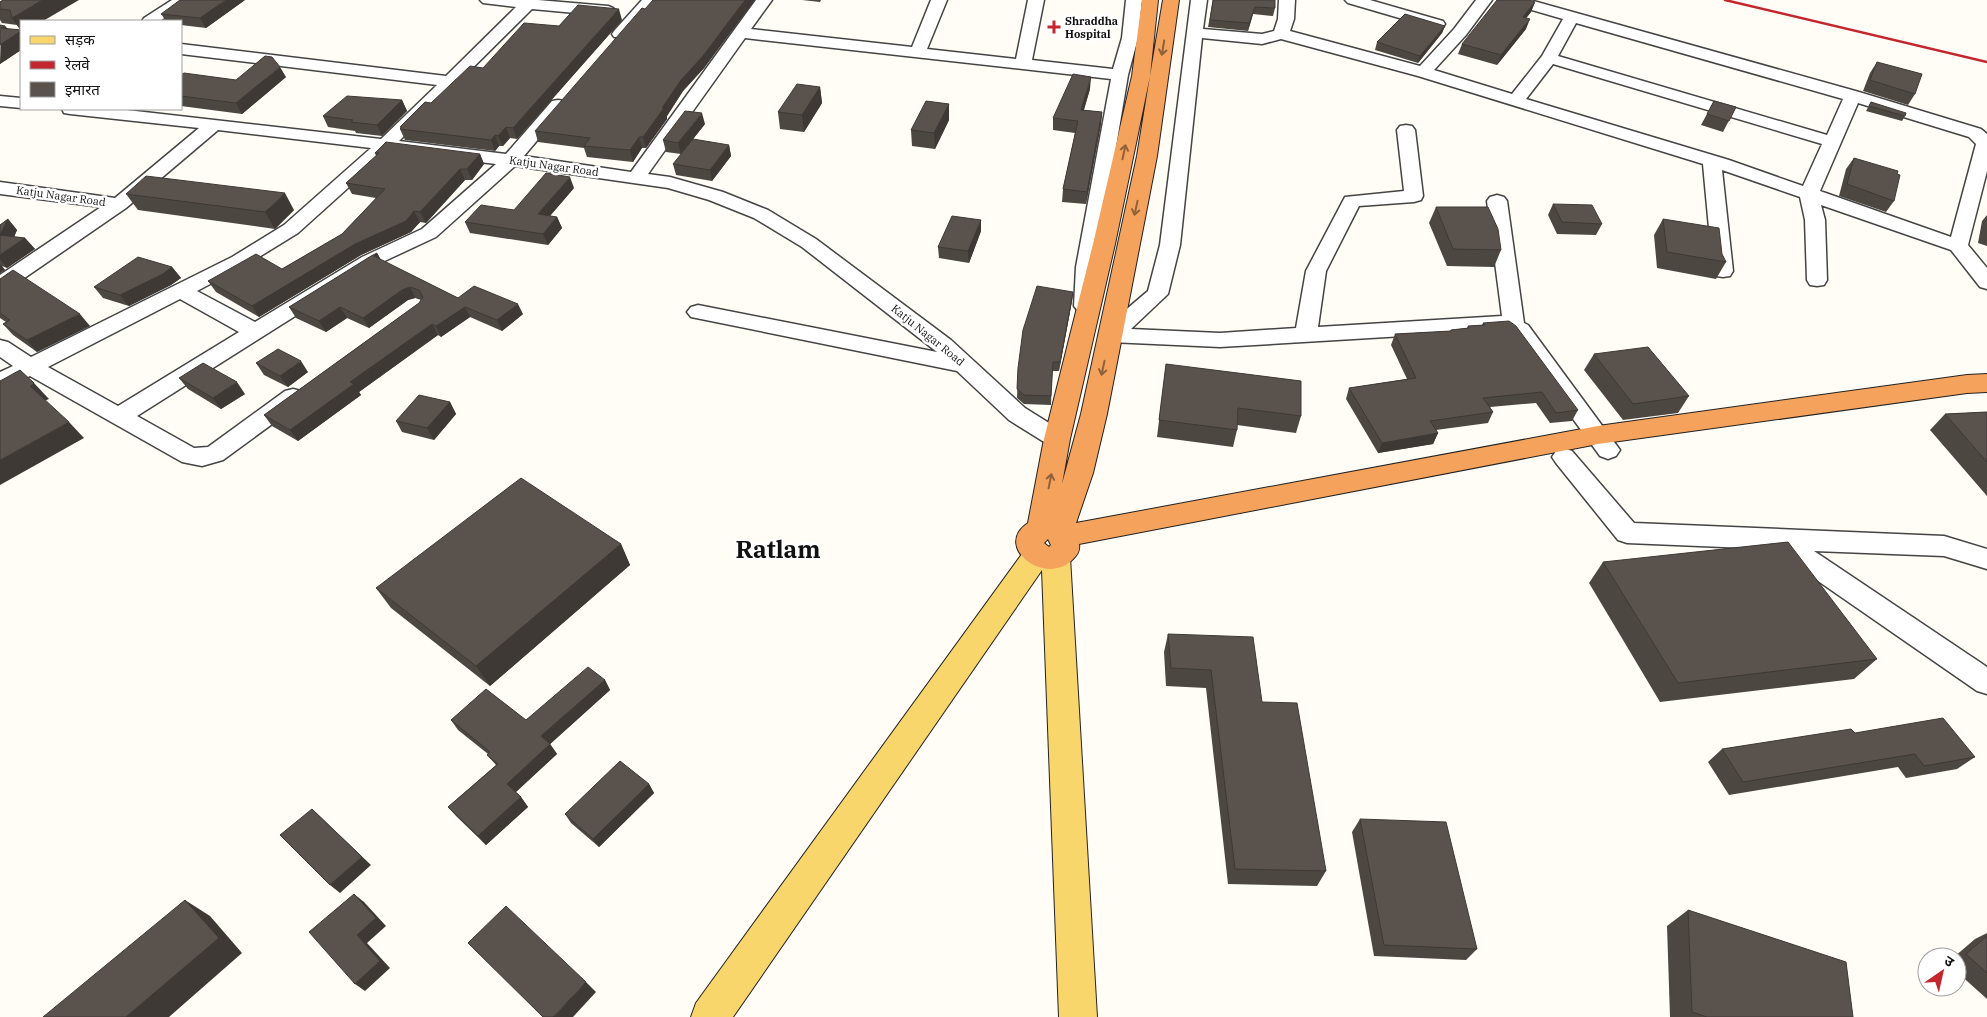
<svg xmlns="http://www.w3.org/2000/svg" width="1987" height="1017" font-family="'IBM Plex Serif','Noto Sans Devanagari',serif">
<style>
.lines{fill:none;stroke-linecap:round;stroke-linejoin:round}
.minor-casing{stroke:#444;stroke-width:3}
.major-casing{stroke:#222;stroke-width:2}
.highway-casing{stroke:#222;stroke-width:2}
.minor{fill:#fff;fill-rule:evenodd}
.major{fill:#f9d66b;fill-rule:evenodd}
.highway{fill:#f5a25d;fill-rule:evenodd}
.rail{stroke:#c4262e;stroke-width:2.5}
.wall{fill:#4d4742}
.shaded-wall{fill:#3f3936}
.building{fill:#5a524d;stroke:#3f3936}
.oneway{stroke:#8e613b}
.poi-dot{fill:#c4262e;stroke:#fff;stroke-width:2}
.labels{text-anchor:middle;stroke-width:5;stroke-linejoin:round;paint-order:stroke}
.far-poi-label{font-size:11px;font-weight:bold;fill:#111;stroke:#fff;text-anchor:start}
.far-street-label{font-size:11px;fill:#111;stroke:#fff}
.town-label{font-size:24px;font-weight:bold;fill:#111;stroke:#fff}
</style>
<rect width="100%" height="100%" fill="#fffdf5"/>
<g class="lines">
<g class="minor-casing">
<path id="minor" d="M172,0H190L160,21H142L144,18Z
M480,0H538L608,6L613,8L616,11L613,14L608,16L532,9L399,141L506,154L552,101L558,100L564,101L567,105L524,156L631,172L756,0H772L751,29L912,47L931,0H947L927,49L1016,59L1028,0H1044L1032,60L1113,69L1122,38L1126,0H1142L1138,38L1128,75L1096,267V306L1092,311L1085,313L1078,311L1074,306L1076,267L1111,79L745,38L648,174L670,177L723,192L768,210L816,239L951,340L1025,408L1065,433L1069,439L1065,445L1057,448L1049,445L1009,420L957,371L691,317L687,312L691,307L698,305L937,352L802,247L754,218L709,200L668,188L515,166L436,237L376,265L137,416L194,448L208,447L285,391L293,389L301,391L304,397L301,403L223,460L202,466L182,462L30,376L0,390V372L13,366L0,357V340L8,342L31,357L232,257L284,225L371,148L218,130L126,208L7,290L0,292V275L101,207L0,194V182L115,198L199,128L70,114L64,113L62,109H118L381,139L437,85L181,54V44L446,76L516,7L483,3ZM389,151L496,164L422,229L362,257L255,322L197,291L246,265L298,233ZM180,299L239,332L118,406L48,367Z
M642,0H658L626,37H614L612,34L614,31Z
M1191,0H1207L1203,29L1262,34L1274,31L1278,19L1279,0H1295L1294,19L1290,31L1420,66L1454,29L1476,0H1492L1466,35L1434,70L1512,94L1542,56L1563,19L1508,3L1505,0H1530L1859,92L1981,129L1987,134V171L1968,245L1987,268V289L1980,287L1951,250L1821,205L1825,220L1827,280L1824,285L1817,286L1810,285L1807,280L1805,220L1800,197L1722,170L1733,271L1730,276L1723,277L1716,276L1713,271L1703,164L1418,76L1281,39L1262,44L1202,38L1180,245L1168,294L1131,329L1220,333L1296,328L1306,271L1345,197L1404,191L1397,130L1400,126L1406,125L1412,126L1415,130L1423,196L1421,200L1414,202L1359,206L1326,271L1318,327L1502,316L1487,201L1490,197L1497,195L1504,197L1507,201L1524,323L1528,325L1620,450L1616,456L1608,459L1600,456L1512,335L1504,330L1220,347L1110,342L1102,340L1099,335L1102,330L1148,291L1160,245ZM1576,23L1843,99L1827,135L1558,56ZM1553,64L1822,144L1803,186L1729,160L1526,99ZM1858,103L1969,137L1976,144L1951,237L1820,191Z
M1345,0H1370L1443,21L1445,24L1443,27L1437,29L1348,3Z
M0,96L21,98V108L0,106Z
M1564,448L1572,451L1634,523L1944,536L1987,549V569L1944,556L1814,551L1987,667V694L1977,691L1772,549L1627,543L1618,540L1556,463L1552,457L1556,451Z"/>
</g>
<g class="major-casing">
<path id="major" d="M1037,544L1048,548L1056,546L1066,549L1070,557L1097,1017H1059L1042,570L733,1017H691L696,1003L1027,547Z"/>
</g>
<g class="highway-casing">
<path id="highway" d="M1142,0H1158L1150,76L1163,0H1179L1157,156L1107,414L1093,473L1076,523L1598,426L1967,375L1987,374V392L1967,393L1598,444L1079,544C1080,550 1078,554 1074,558C1047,589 992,547 1028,523L1044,439L1093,244L1132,76ZM1150,76L1137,156L1081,414L1062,484L1070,439L1115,244ZM1048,539L1051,545L1049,547L1044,543Z"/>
</g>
<use href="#minor" class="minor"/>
<use href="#major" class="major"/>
<use href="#highway" class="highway"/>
<path class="rail" d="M1725,0L1987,62"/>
</g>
<path class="wall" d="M3,0L21,21V50L0,64L5,26L8,29L21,30L17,25L2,23L0,20V2Z
M245,0L206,28L181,25V21H166L161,14Z
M802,0H821L820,2Z
M1213,0L1275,8L1273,16L1253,14L1248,31L1208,27Z
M1535,2L1531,12L1526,18V29L1497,65L1458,54L1462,44Z
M622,20L517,139L510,138L503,146H499L495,151L405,140L400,129L401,128L400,127L431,103L483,68L559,26Z
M1445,26L1442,33L1418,63L1375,50L1377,42Z
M1877,62L1915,94L1908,105L1863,91L1870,73Z
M705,67L683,91L667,116V119L646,148H642L633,162L587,157L584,148L538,142L535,131Z
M181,75L236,80L286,77L242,114L181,106Z
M820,87L822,103L804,132L780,129L778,112Z
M1090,89L1084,110L1102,112L1101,124L1086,204L1062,202L1063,189L1075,133L1053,130V118Z
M402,100L407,111L382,136L356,133L355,131L328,127L323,116Z
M1714,101L1736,107L1723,132L1701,125Z
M1871,102L1905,116L1902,121L1866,111Z
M949,104V120L935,149L912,146L911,130Z
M705,124L681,154L666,152L663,140Z
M729,145L731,156L712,181L676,175L673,164Z
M375,153L480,154L484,164L472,180H465L426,223L420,222L411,232L361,255L259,317L216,292L208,281L282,269L342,234L376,198L352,194L346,183L376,156Z
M1854,158L1897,174L1894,201L1886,212L1839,196L1846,169Z
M574,188L550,216L557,217L562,228L548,245L470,233L465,222L514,210Z
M126,194L294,210L275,229L138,210Z
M1553,204L1602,224L1596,235L1557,234L1548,215Z
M1436,207L1501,250L1494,267L1447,266L1429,223Z
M1987,215V246L1978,243L1982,221Z
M8,219L17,230L14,237L25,238L35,249L7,268L2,266L5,270L0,273V225Z
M1663,219L1722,254L1726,262L1716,279L1657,268L1654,235Z
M981,220V231L969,263L939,258L938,247Z
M377,253L381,260L458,298L523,314L502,331L470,317L441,337L438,335L359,392L361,395L298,441L272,426L264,415L419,303L421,300L415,298L408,300L369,328L347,318L326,332L296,318L289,307Z
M172,267L181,278L171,285L129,306L103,298L94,287Z
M0,279L90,326L37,352L13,335L3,324L6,322L0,318Z
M1073,292L1072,301L1059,371H1052L1051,405L1024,404L1017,398L1018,368Z
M1483,323L1578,410L1572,421L1550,423L1536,403L1490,407L1493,412L1488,423L1436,430L1438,433L1433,444L1378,453L1346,399L1349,388L1407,379L1391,345L1395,334L1450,331L1451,330L1467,328L1468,326L1482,325Z
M1594,354L1689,396L1678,413L1623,420L1584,370Z
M256,363L308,372L288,387L264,375Z
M1166,364L1301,416L1296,433L1237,425V430L1233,447L1157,437Z
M179,378L245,394L221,409L188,389Z
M450,402L456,414L434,440L402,432L396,421Z
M1987,412V496L1930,430L1945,414Z
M621,544L630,565L490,686L391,608L376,588Z
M1603,562L1877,659L1854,679L1660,702L1589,583Z
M1168,634L1262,702L1326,871L1317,886L1228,884L1206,688L1166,686L1164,652Z
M605,680L610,690L550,744L557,754L515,792L521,797L528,807L486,845L456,816L448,807L496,765L487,755L488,754L458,730L451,720H526Z
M1855,733L1975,757L1957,769L1906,778L1898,767L1729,795L1708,762L1722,749Z
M649,784L654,793L599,847L571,823L565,814Z
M1360,819L1477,949L1466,960L1374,956L1352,832Z
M1688,910L1853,1017H1670L1667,926Z
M1987,933V999L1957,972V957H1954L1975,939Z"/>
<path class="shaded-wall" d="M42,0H79L43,21H21V31L12,18Z
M226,0H245L206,28L200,18Z
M745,0H755L705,67L683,91L667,116V119L646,148L643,137L681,80Z
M1535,2L1531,12L1519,27L1523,17Z
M1255,7L1253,14L1248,31L1249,23Z
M619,9L622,20L517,139L513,128Z
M1530,19L1526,29L1497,65L1501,55Z
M5,26L13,36L21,31V50L0,64L1,28Z
M1445,26L1442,33L1418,63L1420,56Z
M280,67L286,77L242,114L236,103Z
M1091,77L1090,89L1080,122L1081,110Z
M820,87L822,103L804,132L802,115Z
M402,100L407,111L382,136L377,125Z
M949,104V120L935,149L934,133Z
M1102,112L1101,124L1086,204L1087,192Z
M702,113L705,124L681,154L678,143Z
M506,127L510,138L503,146L498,136Z
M495,135L499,146L495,151L491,140Z
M639,137L642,148L633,162L630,150Z
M729,145L731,156L712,181L710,170Z
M480,154L484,164L472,180L467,169Z
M460,169L465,180L426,223L420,212Z
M570,177L574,188L542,225L538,214Z
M285,193L294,210L275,229L265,212Z
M414,211L420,222L411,232L361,255L259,317L252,306L355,244Z
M557,217L562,228L548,245L543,234Z
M8,219L17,230L10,246L0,235Z
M981,220V231L969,263L968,251Z
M25,238L35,249L7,268L0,259V255Z
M377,253L383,264L374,256Z
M0,264L5,270L0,273Z
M172,267L181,278L171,285L129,306L120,295Z
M410,287L415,298L408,300L369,328L363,318L402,290Z
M1073,292L1072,301L1059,371L1060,362Z
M518,304L523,314L502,331L497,320Z
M340,307L347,318L326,332L319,321Z
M465,307L470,317L441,337L436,326Z
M80,314L90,326L37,352L27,340Z
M432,324L438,335L359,392L361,395L298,441L290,430L350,382Z
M301,361L308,372L288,387L280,376Z
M237,382L245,394L221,409L213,398Z
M34,383L49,399L44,401L30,386Z
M450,402L456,414L434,440L427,428Z
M69,422L84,438L0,485V460Z
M1438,433L1433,444L1378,453L1382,443Z
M621,544L630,565L490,686L476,666Z
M605,680L610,690L548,746L541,736Z
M550,744L557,754L514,794L507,784Z
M649,784L654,793L599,847L593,839Z
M521,797L528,807L486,845L478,836Z
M312,809L371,865L340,893L330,885Z
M354,894L364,902L386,926L367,943L390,968L365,991L355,984L357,935Z
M185,900L210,916L242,953L169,1017H126Z
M586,982L596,992L573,1017H553Z"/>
<path class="building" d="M3,0H42L12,18L10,10L0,9V2Z
M180,0H226L200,18L161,14Z
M653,0H745L703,56L681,80L662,108H664L643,137H639L630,150L584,146L590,138L535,131L642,8L645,9Z
M1213,0H1275V8L1255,7L1249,23L1210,20Z
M1497,0H1529L1535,2L1523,17L1530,19L1501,55L1462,44Z
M578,5L619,9L513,128L506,127L498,136L495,135L491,140L400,129L402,127H400L425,102L431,103L470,66L483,68L524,23L559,26Z
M1405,14L1445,26L1420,56L1377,42Z
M0,25L5,26L1,28L21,30V31L0,45Z
M265,56L272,57L280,67L236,103L181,96V75L184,73L236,80Z
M1877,62L1922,74L1915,94L1870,80Z
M1073,74L1091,77L1081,110L1102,112L1087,192L1063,189L1078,121L1053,118Z
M797,84L820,87L802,115L778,112Z
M347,96L402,100L377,125L351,122L353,120L323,116Z
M926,101L949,104L934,133L911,130Z
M1714,101L1736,107L1729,121L1707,114Z
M1871,102L1906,113L1905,116L1869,106Z
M685,111L702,113L678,143L663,140Z
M693,139L729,145L710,170L673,164Z
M386,142L480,154L467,169H460L420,212L414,211L406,221L355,244L252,306L208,281L256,254L282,269L342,234L385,189L346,183L379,153H375Z
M1854,158L1898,171L1897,174L1900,175L1894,201L1847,184Z
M546,173L570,177L538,214L557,217L543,234L465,222L481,205L514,210Z
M146,176L285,193L265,212L126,194Z
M1553,204L1592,205L1602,224L1562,222Z
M1436,207H1488L1498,229L1501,250L1453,249Z
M952,216L981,220L968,251L938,247Z
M8,219L0,235L25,238L0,255V225Z
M1663,219L1719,228L1722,254L1726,262L1667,252Z
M377,253L374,256L458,298L474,286L518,304L497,320L465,307L436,326L432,324L350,382L354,384L290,430L264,415L419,303L423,297L419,290L410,287L402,290L363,318L340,307L319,321L289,307L371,256Z
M138,257L172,267L163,274L120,295L94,287Z
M13,270L80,314L27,340L3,324L10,320L0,313V279Z
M1037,286L1073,292L1060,362H1053L1051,396L1024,395L1017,389L1018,368L1023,330Z
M1509,321L1516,326L1578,410L1556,413L1542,392L1483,398L1493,412L1430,421L1438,433L1382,443L1349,388L1416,378L1395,334L1451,331V330L1469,328L1468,326L1485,325L1483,323Z
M1648,347L1689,396L1633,404L1594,354Z
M278,349L301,361L280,376L256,363Z
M203,363L237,382L213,398L179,378Z
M1166,364L1301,381V416L1238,408L1237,430L1159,420Z
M20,370L34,383L30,386L69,422L0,460V381Z
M419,395L450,402L427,428L396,421Z
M1987,412V462L1945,414Z
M521,478L621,544L476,666L376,588Z
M1788,542L1877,659L1678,683L1603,562Z
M1168,634L1253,637L1262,702L1297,703L1326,871L1235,869L1211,670L1171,668Z
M588,667L605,680L541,736L550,744L507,784L521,797L478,836L448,807L498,764L487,755L490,752L451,720L486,689L526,720Z
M1943,718L1975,757L1924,766L1915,754L1743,782L1722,749L1851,729L1855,733Z
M620,761L649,784L593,839L565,814Z
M312,809L362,857L330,885L280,835Z
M1360,819L1446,822L1477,949L1384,945Z
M354,894L376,918L357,935L380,961L355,984L309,932Z
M185,900L219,938L126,1017H43Z
M506,906L586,982L553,1017H543L468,943Z
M1688,910L1846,962L1853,1017H1707L1692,1012Z
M1987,936V973L1966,954Z"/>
<defs><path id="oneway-shaft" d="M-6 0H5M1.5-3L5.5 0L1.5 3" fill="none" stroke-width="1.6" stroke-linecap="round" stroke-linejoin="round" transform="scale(1.25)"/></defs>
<g class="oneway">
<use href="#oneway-shaft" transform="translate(1163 48) rotate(99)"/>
<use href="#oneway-shaft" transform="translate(1124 152) rotate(-78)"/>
<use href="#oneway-shaft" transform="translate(1136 208) rotate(102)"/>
<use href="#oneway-shaft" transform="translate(1103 368) rotate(102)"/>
<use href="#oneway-shaft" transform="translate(1050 481) rotate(-79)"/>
</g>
<path class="poi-dot" d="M1051.5 19.5h5v5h5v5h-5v5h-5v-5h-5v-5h5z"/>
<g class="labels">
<g class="far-poi-label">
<text x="1065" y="25">Shraddha<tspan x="1065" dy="13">Hospital</tspan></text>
</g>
<g class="far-street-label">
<text transform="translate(554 166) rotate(8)" y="4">Katju Nagar Road</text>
<text transform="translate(61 196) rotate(8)" y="4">Katju Nagar Road</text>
<text transform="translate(928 335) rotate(39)" y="4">Katju Nagar Road</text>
</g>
<g class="town-label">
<text x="778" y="558">Ratlam</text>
</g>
</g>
<rect x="20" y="20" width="162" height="90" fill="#ffffff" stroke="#a0a0a0"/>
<rect x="30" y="36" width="25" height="8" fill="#f9d66b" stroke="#a0a0a0"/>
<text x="65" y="45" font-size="15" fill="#111111">सड़क</text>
<rect x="30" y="61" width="25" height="8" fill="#c4262e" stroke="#a0a0a0"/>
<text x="65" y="70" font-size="15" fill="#111111">रेलवे</text>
<rect x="30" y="82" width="25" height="15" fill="#5a524d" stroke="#a0a0a0"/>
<text x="65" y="95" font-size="15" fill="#111111">इमारत</text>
<g transform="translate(1942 972) rotate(34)"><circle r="24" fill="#ffffff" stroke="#a0a0a0"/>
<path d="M0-4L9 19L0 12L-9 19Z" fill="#c4262e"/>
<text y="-8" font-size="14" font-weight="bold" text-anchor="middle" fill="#111111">उ</text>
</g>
</svg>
